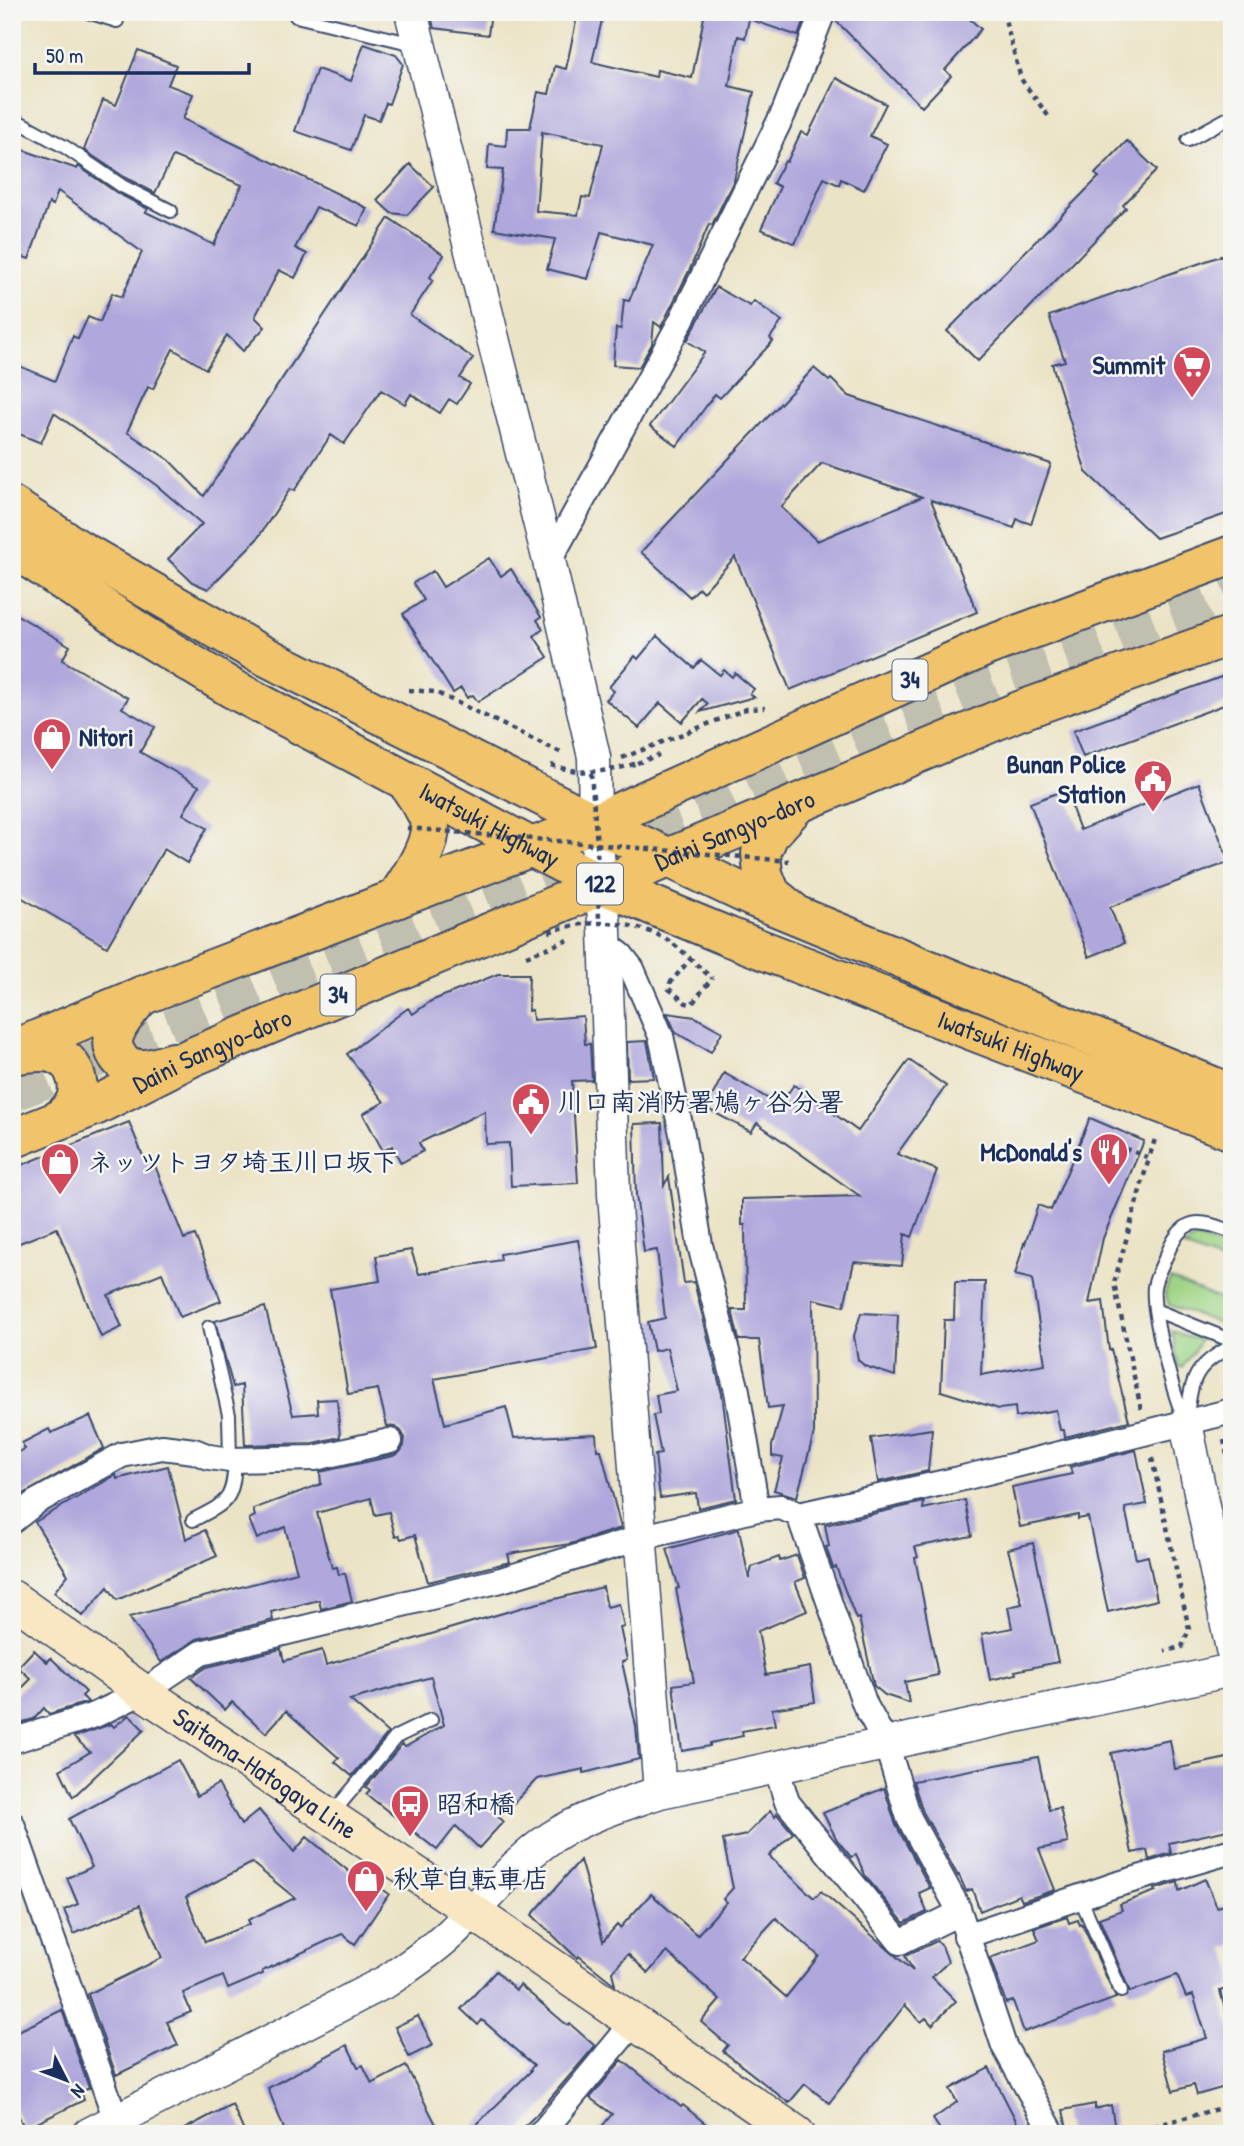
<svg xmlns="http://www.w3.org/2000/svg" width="1244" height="2146" font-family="'Patrick Hand','Klee One',sans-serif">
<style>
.green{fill:#9ed485;stroke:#5c8272;stroke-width:2}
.building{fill:#b0a8dc;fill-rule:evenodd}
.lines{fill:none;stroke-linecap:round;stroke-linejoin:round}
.primary-tunnel{stroke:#c1bfb0;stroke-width:38;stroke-dasharray:38 19;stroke-linecap:butt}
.service-casing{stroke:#3a4a6d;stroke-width:16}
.minor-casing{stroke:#3a4a6d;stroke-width:28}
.tertiary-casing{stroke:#3a4a6d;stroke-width:35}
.secondary-casing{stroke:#3a4a6d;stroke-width:38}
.primary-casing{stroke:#3a4a6d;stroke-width:42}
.trunk-casing{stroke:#3a4a6d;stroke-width:42}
.path{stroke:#3a4a6d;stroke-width:4.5;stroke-dasharray:5 5;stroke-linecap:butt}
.service{stroke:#fff;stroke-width:12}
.minor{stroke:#fff;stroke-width:24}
.tertiary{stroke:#fff;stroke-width:32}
.secondary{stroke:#f9e7c3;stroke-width:35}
.primary{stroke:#f1c36a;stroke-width:38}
.trunk{stroke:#f1c36a;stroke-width:38}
.path-bridge{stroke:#3a4a6d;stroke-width:4.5;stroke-dasharray:5 5;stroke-linecap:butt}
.labels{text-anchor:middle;stroke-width:5;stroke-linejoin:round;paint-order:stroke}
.shield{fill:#f6f6f2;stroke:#5d6b8a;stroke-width:2}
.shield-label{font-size:24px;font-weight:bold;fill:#1b2f5e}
.poi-label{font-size:26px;font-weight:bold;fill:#1b2f5e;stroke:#f6f6f2;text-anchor:start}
.street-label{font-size:26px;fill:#1b2f5e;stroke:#f6f6f2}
</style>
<rect width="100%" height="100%" fill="#f6f6f2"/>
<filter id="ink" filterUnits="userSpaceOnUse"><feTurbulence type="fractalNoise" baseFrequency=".0143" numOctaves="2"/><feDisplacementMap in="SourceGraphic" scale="14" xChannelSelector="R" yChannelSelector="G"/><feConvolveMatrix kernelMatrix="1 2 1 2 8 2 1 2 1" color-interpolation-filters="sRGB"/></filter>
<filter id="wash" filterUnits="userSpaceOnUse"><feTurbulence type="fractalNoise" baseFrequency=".00686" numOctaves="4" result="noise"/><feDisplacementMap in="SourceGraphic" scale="28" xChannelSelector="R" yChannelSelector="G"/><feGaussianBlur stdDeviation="1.57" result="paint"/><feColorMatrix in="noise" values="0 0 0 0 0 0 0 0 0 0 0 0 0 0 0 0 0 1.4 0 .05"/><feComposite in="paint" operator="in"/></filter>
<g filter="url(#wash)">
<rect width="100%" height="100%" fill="#ebe3c5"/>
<path class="green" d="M1197,1238L1232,1250V1266L1184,1247Z
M1170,1279L1232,1304V1328L1169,1305L1165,1293Z
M1172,1330L1183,1336L1201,1340L1182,1368L1178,1366Z"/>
<g id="blocks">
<path class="building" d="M430,12H491L488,35L434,28Z
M578,12H604L592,62L656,77L657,70L692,78L705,12H807L798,36L749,19L745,38L738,36L729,86L754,92L734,180L712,225L709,224L690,269L661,327L654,322L652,344L639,367L613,365L616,328L621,329L624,300L629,301L653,245L601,232L588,279L547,269L555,239L494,229L503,170L487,169L489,144L506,146L507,128H530L538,92L549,94L555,66L566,69ZM542,132L603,144L590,198L582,197L578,215L536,211Z
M838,12H962L981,29L945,70L951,76L922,107L836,21Z
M364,44L396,55L403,64L389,104L386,103L379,120L364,115L351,150L295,131L317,69L351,81Z
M138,50L176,65L168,85L193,94L183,119L367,208L359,226L316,207L295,248L307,254L295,278L279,270L255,317L265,327L243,351L227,335L206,369L173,349L153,389L148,387L127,432L169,460L204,496L389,218L444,255L430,277L433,280L410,315L473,358L460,378L470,384L457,404L449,399L440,413L411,394L405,404L381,390L344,444L331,435L294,491L290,489L257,539L208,589L192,582L168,559L202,524L156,485L54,413L41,443L12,431V363L55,381L73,336L78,339L88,317L100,322L112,293L122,297L142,252L58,191L53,205L49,203L29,259L12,253V146L77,169L78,166L117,193L148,209L146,212L214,245L242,185L173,156L155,193L126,178L84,150L103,100L116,105Z
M836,78L886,104L870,136L887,144L864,190L841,179L839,185L824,178L795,244L761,229L780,187L773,183L785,161L787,162L801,132L808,135Z
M1127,141L1157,170L1123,205L1126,208L978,361L947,331L1099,177L1095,174Z
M410,164L434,187L407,215L391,213L377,200Z
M1232,252V512L1156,538L1086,472L1052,364L1065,361L1049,316Z
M716,287L750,306L754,301L782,321L770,338L773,341L720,398L715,394L677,446L650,426L705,352L687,341Z
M814,368L829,381L831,379L849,396L1051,464L1031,524L1017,519L1014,528L931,500L977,612L790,690L735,557L703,592L699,588L690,597L641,552ZM822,463L920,496L922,497L817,541L781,507Z
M489,558L501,576L511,569L541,617L537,620L543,629L534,636L548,657L478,702L473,695L467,698L461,688L453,693L403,614L424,600L413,583L433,571L443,587Z
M12,612L70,646L62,660L128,698L122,708L155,727L140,752L199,786L183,814L207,828L187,863L164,849L107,947L12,892Z
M657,636L694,668L701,660L720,675L724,670L732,677L735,673L754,689L750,694L754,697L700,712L708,704L702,699L682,722L660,703L639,728L606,700L614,691L609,687L635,656L638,659Z
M1232,673V702L1083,757L1073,731Z
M1199,783L1229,862L1110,907L1124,943L1089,957L1030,803L1065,790L1080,830Z
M498,974H529L528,1011L532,1010L533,1020L583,1016L585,1044H590L592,1080L572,1081L578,1183L511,1186L509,1143L486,1144L485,1111L419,1143L423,1151L401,1163L392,1146L383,1151L363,1114L384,1102L347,1054L408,1008L413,1014L431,1001Z
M667,1013L695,1017L722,1032L711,1052L676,1033Z
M647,1041L654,1078L628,1079L627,1042Z
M909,1060L946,1086L897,1154L937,1170L912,1237L905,1234L902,1266L854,1262L844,1306L813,1299L814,1433L797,1497L774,1490L783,1458L772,1456V1446L783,1406L768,1408L759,1340H739L732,1310H746L745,1225H742V1199L860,1196L757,1123L751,1132L706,1108L724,1073L779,1105L794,1085L858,1131Z
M1090,1118L1144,1141L1103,1238L1089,1303L1103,1301L1109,1350L1111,1349L1129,1421L1065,1437L1064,1430H1060L1056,1410L1016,1417L1015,1407L999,1409L941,1391L944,1320H954L955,1282H985L981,1375L1045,1364L1032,1279L1015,1275L1024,1243L1025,1244L1038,1205L1051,1210Z
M129,1122L145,1161L152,1158L184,1239L195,1235L221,1301L180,1317L162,1273L108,1295L122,1327L101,1337L57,1228L12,1246V1169Z
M662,1123L664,1185L669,1177L684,1283L694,1282L722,1394L736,1499L698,1508L696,1493L660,1498L655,1455L661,1454L653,1415L659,1414L656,1395L677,1391L667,1348L654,1351L648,1322L665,1318L657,1250L644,1252L636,1195L634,1124Z
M578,1240L597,1349L434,1379L445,1424L506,1407L514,1438L596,1434L597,1450H601L621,1528L570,1544L508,1554L510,1562L428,1582L415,1535L401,1539L399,1535L395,1536L389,1512L375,1515L371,1498L317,1513L332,1568L337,1567L339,1575L345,1573L352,1601L321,1609L319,1600L271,1612L273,1620L197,1639L161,1662L129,1617L297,1572L285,1527L257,1539L249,1519L255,1516L253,1509L321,1484L320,1472L393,1456L400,1452L404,1446L405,1438L401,1431L395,1427L387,1426L378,1389L348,1394L330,1289L380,1281L376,1256L411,1250L419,1274L501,1260L500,1254Z
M265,1307L293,1415L318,1413L317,1400L337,1399L340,1437L313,1443L245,1445L242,1385L233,1387L215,1321Z
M861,1313L898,1315L895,1376L865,1366L858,1360L854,1336Z
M90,1416L104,1448L20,1496L12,1484V1455L25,1449L22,1443L49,1429L51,1433Z
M932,1429L928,1471L878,1482L871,1438Z
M1136,1450L1147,1504L1125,1508L1136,1559L1148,1556L1157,1600L1108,1612L1088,1517L1078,1519V1515L1020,1527L1012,1487L1072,1474L1070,1467Z
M168,1466L186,1539L205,1530L217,1556L117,1600L108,1587L83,1616L54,1592L68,1575L35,1522L116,1475L117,1479Z
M965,1500L972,1536L915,1547L918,1557L915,1558L938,1675L905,1682L909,1703L885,1695L874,1686L859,1618L856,1619L836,1567L833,1568L826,1547L829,1546L825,1525L924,1502L923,1509Z
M739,1529L749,1579L752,1567L779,1557L780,1561L797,1555L805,1578L795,1582L807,1611L758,1631L766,1675L810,1667L815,1702L772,1709L775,1725L742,1731L743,1736L710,1743V1746L682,1751L673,1685L694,1682L676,1589L679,1588L667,1549Z
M1033,1543L1058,1662L1015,1671L1016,1674L990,1680L982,1634L1012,1628L1008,1607L1022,1604L1008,1549Z
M603,1587L607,1607L619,1604L624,1627L620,1628L627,1660L622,1662L636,1726L639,1759L584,1773V1769L537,1779L499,1818L503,1822L479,1848L456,1826L437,1850L366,1794L370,1790L366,1787L402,1744L405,1747L444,1725L431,1677L350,1700L388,1733L352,1776L335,1762L339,1758L286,1711L266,1733L232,1702L225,1710L191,1678L207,1667L281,1649L284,1661L322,1650L326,1665L527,1606Z
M34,1650L47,1662L51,1658L86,1692L82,1696L88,1702L49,1714L44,1708L34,1719L12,1725V1698L31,1679L18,1667Z
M129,1715L144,1730L73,1797L60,1770L90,1752L74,1737L111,1724L114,1727Z
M1170,1740L1175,1769L1232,1757V1829L1169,1843L1171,1853L1149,1860L1147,1850L1132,1853L1111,1753Z
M1038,1757L1049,1810L1060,1808L1068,1843L1039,1849L1055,1890L1022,1901L1019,1895L980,1911L972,1889L966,1891L959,1875L958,1876L923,1812L913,1781Z
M178,1760L197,1796L218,1784L241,1825L259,1810L294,1852L307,1837L352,1874L355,1869L389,1894L355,1944L342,1934L262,1971L263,1974L228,1989L223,1976L183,1993L191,2012L167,2022L178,2045L116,2075L88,1994L162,1958L140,1905L74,1934L64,1910L78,1904L67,1878L92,1867L69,1819ZM252,1863L295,1898L248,1920L250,1924L205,1942L186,1897Z
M884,1788L896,1825L930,1888L919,1893L927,1912L904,1923L866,1877L856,1855L851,1857L837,1840L823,1813Z
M770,1811L775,1817L777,1814L793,1833L769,1856L814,1898L821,1891L913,1971L905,1956L937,1941L942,1946L948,1962L932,1977L956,2001L932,2025L926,2018L921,2022L905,2005L829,2103L805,2084L789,2103L723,2051L728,2045L701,2022L720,2000L667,1952L648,1973L628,1954L612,1972L615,1985L579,1956L577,1958L532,1915L580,1860L603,1941L617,1925L620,1928L651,1894L697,1935L727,1902L723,1899L733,1888L723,1840L746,1835ZM776,1918L819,1956L786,1997L740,1957Z
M1205,1879L1217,1907L1232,1903V1946L1224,1948L1232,1969V1987L1220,1991L1232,2034V2085L1197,2095L1194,2085L1173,2091L1162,2051L1207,2038L1193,1995L1186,1997L1177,1975L1130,1992L1099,1918L1122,1910L1120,1904L1156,1891L1155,1889L1178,1882L1179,1891Z
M1067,1917L1069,1923L1078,1920L1080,1925L1082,1924L1116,1998L1024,2032L1013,2001L1006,2003L990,1958L1039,1940L1034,1928Z
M496,1971L516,1990L520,1985L568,2026L570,2024L595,2046L536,2115L516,2134H467L531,2071L530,2070L534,2065L482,2020L478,2025L461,2009Z
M62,2010L89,2088L81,2092L84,2100L25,2129L12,2103V2034Z
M418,2016L433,2045L409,2057L395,2027Z
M347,2045L358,2067L363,2065L372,2084L406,2066L441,2134H286L268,2088Z
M622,2060L681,2107L683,2105L718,2134H596L612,2114L590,2098Z
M989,2068L1023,2134H943L933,2119L957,2102L950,2089Z
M232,2104L245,2134H175Z
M1095,2104V2109L1111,2105L1115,2129L1093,2134H1068L1063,2110Z"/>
</g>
</g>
<g filter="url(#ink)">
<use href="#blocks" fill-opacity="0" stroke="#3a4a6d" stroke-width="2"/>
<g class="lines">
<path class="primary-tunnel" d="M12,1093L622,844L1003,681L1232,598"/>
<g class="service-casing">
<path id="service" d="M88,12L117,21
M296,16L418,45
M12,118L65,147L122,186L171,211
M1188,140L1232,116
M1155,1310L1232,1341
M209,1327L229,1415L230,1460
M1186,1422C1192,1381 1191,1367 1232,1346
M1186,1423C1174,1397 1151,1314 1154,1287C1156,1275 1164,1262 1168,1252C1183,1216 1199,1219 1232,1232
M193,1520C228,1502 233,1501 235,1460
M331,1815L396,1737L431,1720
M1080,1897L1121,1991"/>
</g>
<g class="minor-casing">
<path id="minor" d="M549,561L680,323L784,112L823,12
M605,943L621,955L632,969L661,1036L682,1134L700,1245L737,1391L757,1509
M799,1515L865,1705L886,1743L909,1818L958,1908L1004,2046L1053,2134
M12,1521L36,1502L122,1455L162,1447L194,1451L209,1457L230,1460L315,1458L390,1441
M12,1741L95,1715L143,1692L201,1653L501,1580L640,1538L757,1509L781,1507L799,1515L955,1480L1232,1411
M776,1766L787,1802L900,1942L959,1913
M12,1824L121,2134
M966,1936L1115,1885L1232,1851
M539,2134L545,2129L634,2022"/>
</g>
<g class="tertiary-casing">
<path id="tertiary" d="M411,12L549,561L594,757L595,823L605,930L614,1194L660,1792
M1186,1423L1232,1649
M89,2134L387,1981C409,1966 432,1951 451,1933C485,1901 513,1863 552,1837C583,1817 625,1804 660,1792L1232,1670"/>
</g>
<g class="secondary-casing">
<g id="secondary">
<path id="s1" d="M12,1598L143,1692L473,1912L797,2134"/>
</g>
</g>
<g class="primary-casing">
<g id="primary">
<path d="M141,996C132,1007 120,1019 115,1033C108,1050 122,1068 140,1069C150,1070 163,1065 173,1062"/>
<path d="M12,1050L141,996L595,823L987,646L1232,555"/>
<path d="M12,1055C26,1053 44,1049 57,1055C77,1063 84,1092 71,1108C68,1112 63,1116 59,1120"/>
<path id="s2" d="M12,1139L97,1105L192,1057L1019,711L1232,635"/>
</g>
</g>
<g class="trunk-casing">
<g id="trunk">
<path d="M12,506L78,549L253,650L595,823L752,897L1232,1094"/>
<path id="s3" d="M12,547L144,635L233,689L603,885L729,937L1232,1131"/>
<path d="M396,899C408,880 435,844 429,820C425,807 414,794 407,782"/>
<path d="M793,912L771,894L763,874L761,853L769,835L798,803"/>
</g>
</g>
<path class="path" d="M1003,12L1021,79L1049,117
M409,690L435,692L562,753
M622,758L746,709L765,708
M637,763L659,755
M526,956L571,939
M692,957L670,983L669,989L686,1003L692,1004L712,978
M1097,1137L1149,1158L1156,1136
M1224,1386L1232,1375
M1141,1409L1114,1283L1149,1158
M1224,1440L1232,1480
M1152,1458L1189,1629L1182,1647L1165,1651
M1125,2134L1232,2105"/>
<use href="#service" class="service"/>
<use href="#minor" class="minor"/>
<use href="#tertiary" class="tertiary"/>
<use href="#secondary" class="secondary"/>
<use href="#primary" class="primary"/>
<use href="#trunk" class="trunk"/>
<path class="path-bridge" d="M551,765C582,775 607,773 637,763
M591,773L597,844L599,922
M407,828L789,861
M549,932C587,919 630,919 666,939C682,949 697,966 712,978"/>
</g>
</g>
<defs>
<g id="supermarket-pin" transform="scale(2.0125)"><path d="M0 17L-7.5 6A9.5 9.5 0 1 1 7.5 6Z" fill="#d1495b" stroke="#f6f6f2"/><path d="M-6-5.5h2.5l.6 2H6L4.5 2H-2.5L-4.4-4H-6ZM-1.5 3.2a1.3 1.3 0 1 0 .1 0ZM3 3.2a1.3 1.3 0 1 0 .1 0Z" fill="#fff"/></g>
<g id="shop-pin" transform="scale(2.0125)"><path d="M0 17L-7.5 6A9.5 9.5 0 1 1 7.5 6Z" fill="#d1495b" stroke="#f6f6f2"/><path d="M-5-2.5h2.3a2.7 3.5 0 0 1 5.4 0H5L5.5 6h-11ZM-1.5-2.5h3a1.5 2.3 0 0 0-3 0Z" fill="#fff"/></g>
<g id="civic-pin" transform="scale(2.0125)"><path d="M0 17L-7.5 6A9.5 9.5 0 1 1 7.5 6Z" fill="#d1495b" stroke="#f6f6f2"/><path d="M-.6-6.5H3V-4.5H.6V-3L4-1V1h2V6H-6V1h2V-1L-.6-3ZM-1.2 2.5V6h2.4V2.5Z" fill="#fff"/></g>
<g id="restaurant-pin" transform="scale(2.0125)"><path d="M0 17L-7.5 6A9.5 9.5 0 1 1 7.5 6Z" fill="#d1495b" stroke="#f6f6f2"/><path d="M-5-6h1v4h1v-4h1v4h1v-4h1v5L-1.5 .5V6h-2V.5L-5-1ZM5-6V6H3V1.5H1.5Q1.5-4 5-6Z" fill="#fff"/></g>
<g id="bus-pin" transform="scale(2.0125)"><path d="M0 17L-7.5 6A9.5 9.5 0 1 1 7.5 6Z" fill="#d1495b" stroke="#f6f6f2"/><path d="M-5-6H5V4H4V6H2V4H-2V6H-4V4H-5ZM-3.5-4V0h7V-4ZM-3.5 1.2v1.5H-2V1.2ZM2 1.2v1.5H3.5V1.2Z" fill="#fff"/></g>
</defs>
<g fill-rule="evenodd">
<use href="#supermarket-pin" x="1192" y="365"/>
<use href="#shop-pin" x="52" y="737"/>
<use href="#civic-pin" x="1153" y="779"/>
<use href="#civic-pin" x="531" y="1102"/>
<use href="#restaurant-pin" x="1109" y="1152"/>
<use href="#shop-pin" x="60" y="1162"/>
<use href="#bus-pin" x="410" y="1804"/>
<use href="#shop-pin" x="366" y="1879"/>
</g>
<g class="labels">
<g class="shield">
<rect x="892.5" y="659.5" width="35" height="41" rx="5"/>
<rect x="577" y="863.5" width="46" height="41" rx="5"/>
<rect x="320.5" y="974.5" width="35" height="41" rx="5"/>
</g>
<g class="shield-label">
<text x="910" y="688">34</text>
<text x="600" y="892">122</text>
<text x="338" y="1003">34</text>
</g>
<g class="poi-label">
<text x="1165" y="374" text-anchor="end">Summit</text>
<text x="79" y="746">Nitori</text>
<text x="1126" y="773" text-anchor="end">Bunan Police<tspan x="1126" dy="30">Station</tspan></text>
<text x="558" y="1111">川口南消防署鳩ヶ谷分署</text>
<text x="1082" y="1161" text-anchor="end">McDonald's</text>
<text x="87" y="1171">ネッツトヨタ埼玉川口坂下</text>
<text x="437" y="1813">昭和橋</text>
<text x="393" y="1888">秋草自転車店</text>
</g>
<g class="street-label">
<text dy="9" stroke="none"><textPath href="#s3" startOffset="553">Iwatsuki Highway</textPath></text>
<text dy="9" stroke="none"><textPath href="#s2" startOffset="786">Daini Sangyo-doro</textPath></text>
<text dy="9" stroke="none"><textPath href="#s3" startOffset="1120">Iwatsuki Highway</textPath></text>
<text dy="9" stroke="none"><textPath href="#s2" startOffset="219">Daini Sangyo-doro</textPath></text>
<text dy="9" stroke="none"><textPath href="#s1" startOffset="308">Saitama-Hatogaya Line</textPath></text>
</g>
</g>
<rect width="1244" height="2146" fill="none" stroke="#f6f6f2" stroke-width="42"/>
<g transform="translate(66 2080) rotate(132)" stroke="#f6f6f2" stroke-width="5" paint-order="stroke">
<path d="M0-5L12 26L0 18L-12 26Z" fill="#1b2f5e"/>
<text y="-10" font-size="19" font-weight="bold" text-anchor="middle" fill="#1b2f5e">N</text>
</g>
<path d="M35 63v10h214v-10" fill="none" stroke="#1b2f5e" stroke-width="3.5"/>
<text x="46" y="63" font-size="21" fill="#1b2f5e" stroke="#f6f6f2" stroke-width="5" paint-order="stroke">50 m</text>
</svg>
